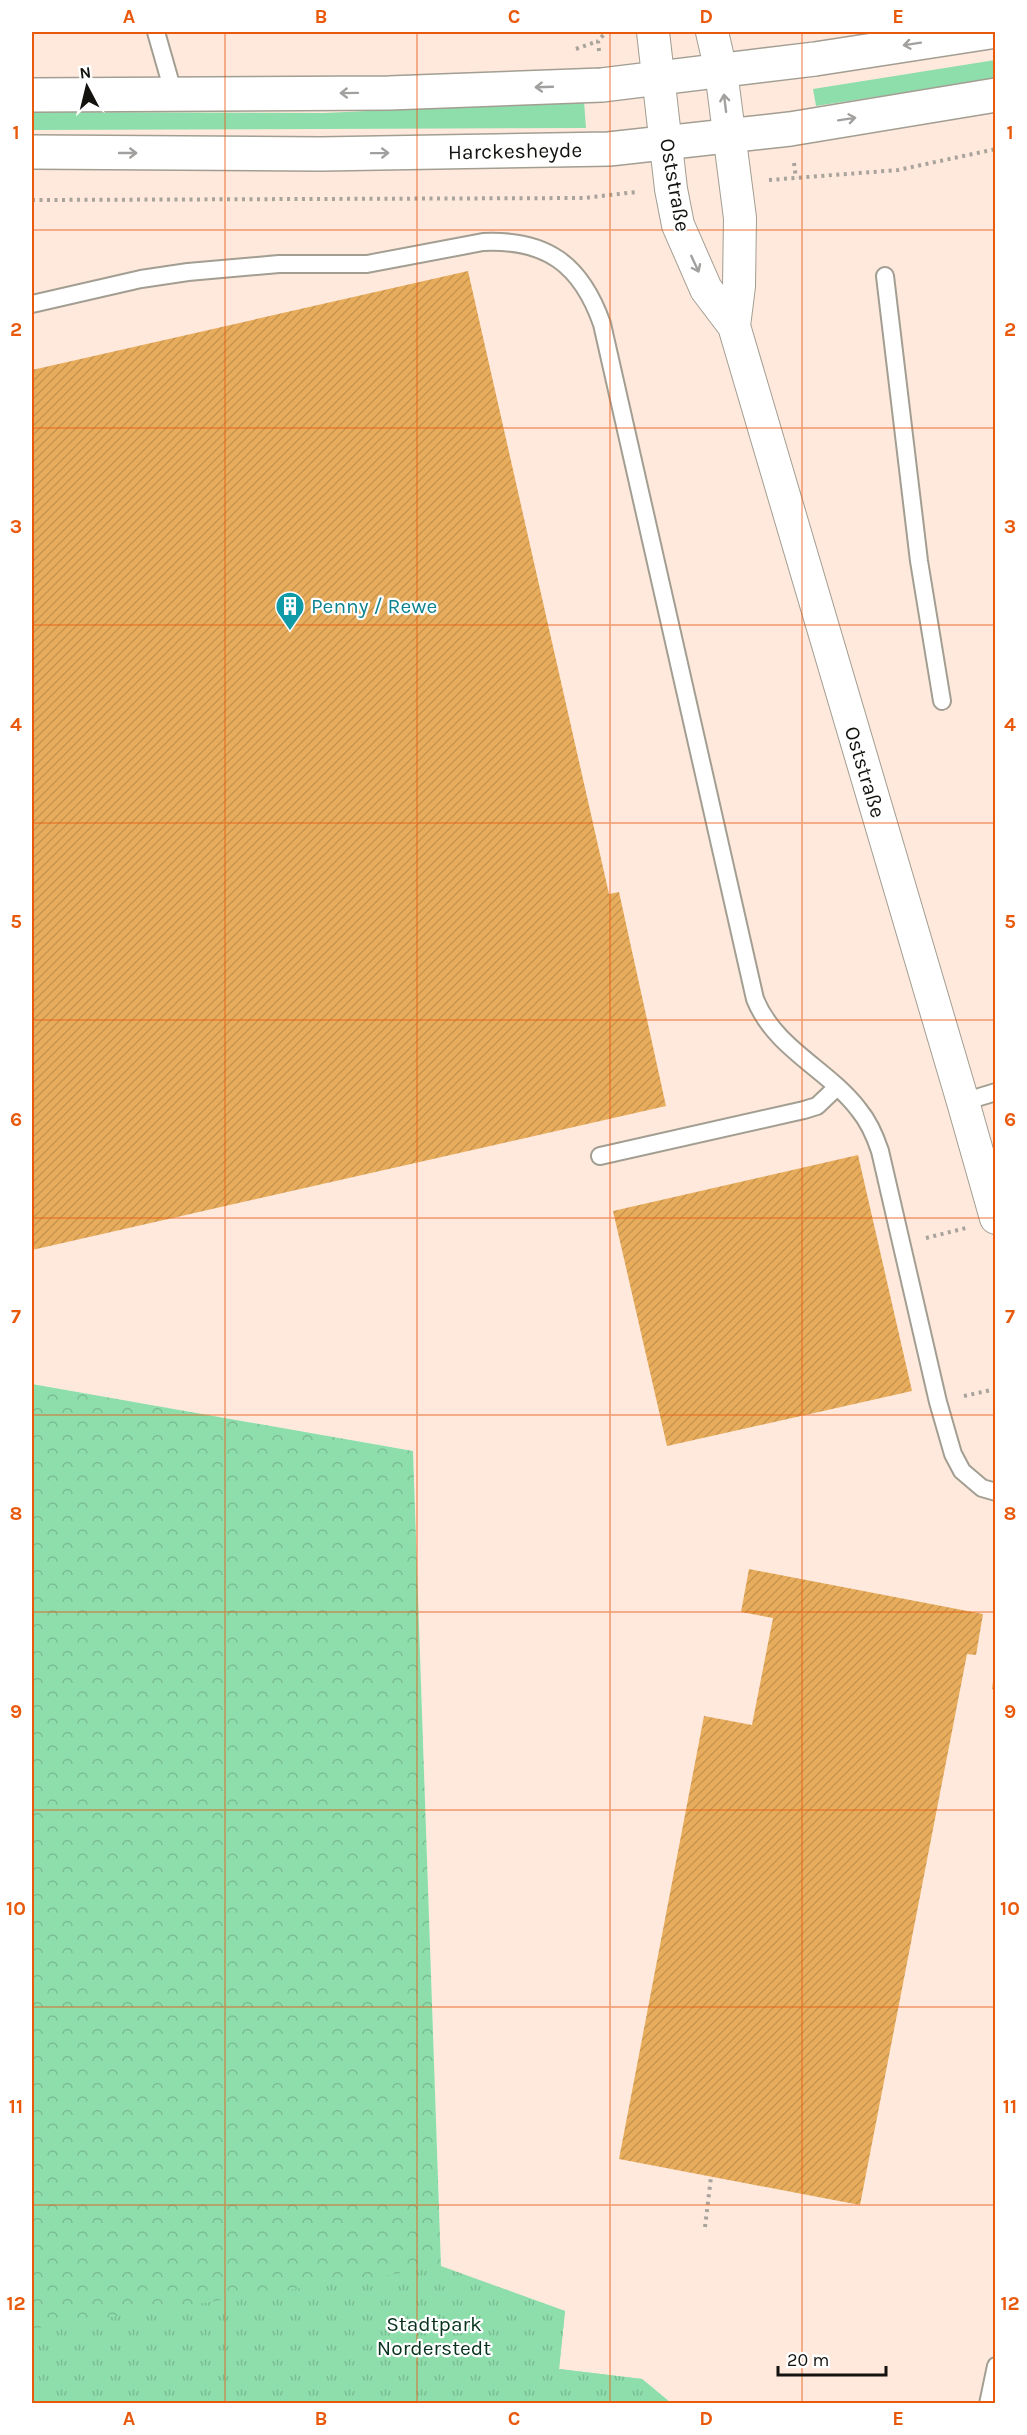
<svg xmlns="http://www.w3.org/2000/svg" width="1027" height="2435" font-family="Karla,sans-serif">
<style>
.commercial{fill:#ffe8dc}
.grass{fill:#8edeac}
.forest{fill:url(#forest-crowns)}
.park{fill:url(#park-tufts)}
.building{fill:url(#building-hatch)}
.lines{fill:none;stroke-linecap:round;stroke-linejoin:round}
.lane-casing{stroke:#a29e92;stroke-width:20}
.street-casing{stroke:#a29e92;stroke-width:34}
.secondary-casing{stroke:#a29e92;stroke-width:36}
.path{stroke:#a8a49b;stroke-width:4;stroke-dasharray:3 4.5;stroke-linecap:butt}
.lane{stroke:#fff;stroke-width:16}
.street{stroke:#fff;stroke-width:32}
.secondary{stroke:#fff;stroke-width:33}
.oneway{stroke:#a1a09f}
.grid{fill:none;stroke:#e8590c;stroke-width:1.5;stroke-opacity:0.55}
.labels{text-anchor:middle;stroke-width:4.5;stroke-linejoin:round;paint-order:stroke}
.street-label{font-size:21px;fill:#13120e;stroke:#fff}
.culture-label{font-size:21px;fill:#0d838f;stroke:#fff;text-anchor:start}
.park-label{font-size:21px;fill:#08321d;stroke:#fff}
.neatline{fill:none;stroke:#e8590c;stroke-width:2}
.grid-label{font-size:20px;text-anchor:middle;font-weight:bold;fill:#e8590c}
</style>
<defs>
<pattern id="forest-crowns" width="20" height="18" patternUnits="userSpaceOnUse" patternTransform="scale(1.5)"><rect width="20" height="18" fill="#8edeac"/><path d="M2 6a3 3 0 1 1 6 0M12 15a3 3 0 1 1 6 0" fill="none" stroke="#7abd93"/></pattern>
<pattern id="park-tufts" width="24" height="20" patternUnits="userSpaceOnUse" patternTransform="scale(1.5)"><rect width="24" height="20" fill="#8edeac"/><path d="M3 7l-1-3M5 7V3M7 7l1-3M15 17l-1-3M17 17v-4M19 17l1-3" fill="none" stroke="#7abd93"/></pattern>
<pattern id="building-hatch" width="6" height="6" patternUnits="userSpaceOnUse" patternTransform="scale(1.5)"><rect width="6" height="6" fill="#e8ad5c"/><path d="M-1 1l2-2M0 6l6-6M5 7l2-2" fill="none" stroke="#c6944f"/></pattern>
</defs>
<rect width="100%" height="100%" fill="#fcf7ea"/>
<path class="commercial" d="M32,32H995V2403H671L642,2379L558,2369L565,2311L441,2267L413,1451L32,1384Z"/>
<path class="grass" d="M995,60V79L816,106L813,89Z
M584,101L586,128L32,130V112L324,113Z"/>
<path class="forest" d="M32,1384L413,1451L441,2266L565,2311L559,2369L642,2379L671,2403H32Z"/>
<path class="park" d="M441,2267L565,2311L559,2369L642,2379L671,2403H32V2329Z"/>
<path class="building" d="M468,271L609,894L619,892L666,1106L32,1250V370Z
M858,1155L912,1391L667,1446L613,1211Z
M749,1569L983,1614L976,1655L967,1654L860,2205L619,2159L704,1716L752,1725L773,1618L741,1612Z
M994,1673H996V1690L992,1689Z"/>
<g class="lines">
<g class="lane-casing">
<path id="lane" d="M156,32L174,95
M885,276L919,561L942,701
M32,304L141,279L188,272L279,264H367L483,242C546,239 581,264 602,324L755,999C775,1049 828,1069 859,1110C869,1122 875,1136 880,1151L938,1402L953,1454L962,1471L982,1488L996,1492
M963,1102L996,1092
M600,1156L804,1110L817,1106L837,1087
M988,2404L996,2366"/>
</g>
<g class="street-casing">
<path id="street" d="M653,32L671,189L678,225L706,289L734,326L963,1102L996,1218
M712,32L721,71L740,218L739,286L734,326"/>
</g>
<g class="secondary-casing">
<path id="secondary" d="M32,95L389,93L602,85L815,59L990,32
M32,152L321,154L609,149L790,129L996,95"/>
</g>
<path class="path" d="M576,49L598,41
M599,51L598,41L606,32
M794,163L796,178
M769,180L898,170L996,149
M32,200L584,198L636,192
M926,1238L966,1228
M964,1396L996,1389
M705,2227L711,2177"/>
<use href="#lane" class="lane"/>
<use href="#street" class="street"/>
<use href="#secondary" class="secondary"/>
</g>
<defs><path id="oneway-shaft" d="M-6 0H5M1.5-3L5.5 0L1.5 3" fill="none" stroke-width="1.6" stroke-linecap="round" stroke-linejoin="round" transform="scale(1.5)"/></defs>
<g class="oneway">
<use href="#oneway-shaft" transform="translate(912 44) rotate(171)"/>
<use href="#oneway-shaft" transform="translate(544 87) rotate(178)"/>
<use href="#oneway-shaft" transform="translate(349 93) rotate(179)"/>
<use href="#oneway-shaft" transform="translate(725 103) rotate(-97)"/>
<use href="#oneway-shaft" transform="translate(847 119) rotate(-9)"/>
<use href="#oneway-shaft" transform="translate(128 153)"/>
<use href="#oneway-shaft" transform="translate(380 153) rotate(-1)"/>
<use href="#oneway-shaft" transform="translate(695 264) rotate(65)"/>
</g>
<path class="grid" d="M225,32V2404M417,32V2404M610,32V2404M802,32V2404M32,230H996M32,428H996M32,625H996M32,823H996M32,1020H996M32,1218H996M32,1415H996M32,1612H996M32,1810H996M32,2007H996M32,2205H996"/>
<defs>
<g id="building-pin" transform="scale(1.5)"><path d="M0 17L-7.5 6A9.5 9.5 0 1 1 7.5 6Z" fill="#0f9aa8" stroke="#fff"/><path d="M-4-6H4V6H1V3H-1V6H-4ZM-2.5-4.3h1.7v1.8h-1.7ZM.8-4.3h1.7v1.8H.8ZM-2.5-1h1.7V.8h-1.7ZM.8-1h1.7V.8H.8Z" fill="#fff"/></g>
</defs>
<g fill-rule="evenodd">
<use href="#building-pin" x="290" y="606"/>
</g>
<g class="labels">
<g class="street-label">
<text transform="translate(515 151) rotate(-1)" y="7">Harckesheyde</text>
<text transform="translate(675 185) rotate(80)" y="7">Oststraße</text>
<text transform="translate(865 772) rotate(73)" y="7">Oststraße</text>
</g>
<g class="culture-label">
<text x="311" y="613">Penny / Rewe</text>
</g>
<g class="park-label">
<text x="434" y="2331">Stadtpark<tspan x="434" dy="24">Norderstedt</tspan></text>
</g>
</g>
<rect width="1027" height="2435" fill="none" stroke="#ffffff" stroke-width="66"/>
<g transform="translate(87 87) rotate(353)" stroke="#ffffff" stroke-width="4.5" paint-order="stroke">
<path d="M0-4.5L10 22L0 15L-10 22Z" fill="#13120e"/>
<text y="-9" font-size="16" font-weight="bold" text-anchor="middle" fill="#13120e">N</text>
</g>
<path d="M778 2366v9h108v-9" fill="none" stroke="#13120e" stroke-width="3"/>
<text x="787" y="2366" font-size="18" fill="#13120e" stroke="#ffffff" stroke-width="4.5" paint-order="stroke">20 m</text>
<rect x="33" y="33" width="961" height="2369" class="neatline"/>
<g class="grid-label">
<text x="129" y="23">A</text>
<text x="321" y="23">B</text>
<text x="514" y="23">C</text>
<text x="706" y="23">D</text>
<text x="898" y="23">E</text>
<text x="16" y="139">1</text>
<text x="1010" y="139">1</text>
<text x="16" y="336">2</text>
<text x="1010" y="336">2</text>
<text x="16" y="533">3</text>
<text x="1010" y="533">3</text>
<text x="16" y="731">4</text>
<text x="1010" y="731">4</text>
<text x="16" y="928">5</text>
<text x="1010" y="928">5</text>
<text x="16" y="1126">6</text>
<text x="1010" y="1126">6</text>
<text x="16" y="1323">7</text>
<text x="1010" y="1323">7</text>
<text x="16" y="1520">8</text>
<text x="1010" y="1520">8</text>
<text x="16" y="1718">9</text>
<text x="1010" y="1718">9</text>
<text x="16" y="1915">10</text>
<text x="1010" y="1915">10</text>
<text x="16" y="2113">11</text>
<text x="1010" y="2113">11</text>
<text x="16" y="2310">12</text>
<text x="1010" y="2310">12</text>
<text x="129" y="2425">A</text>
<text x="321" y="2425">B</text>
<text x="514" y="2425">C</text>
<text x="706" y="2425">D</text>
<text x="898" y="2425">E</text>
</g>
</svg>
